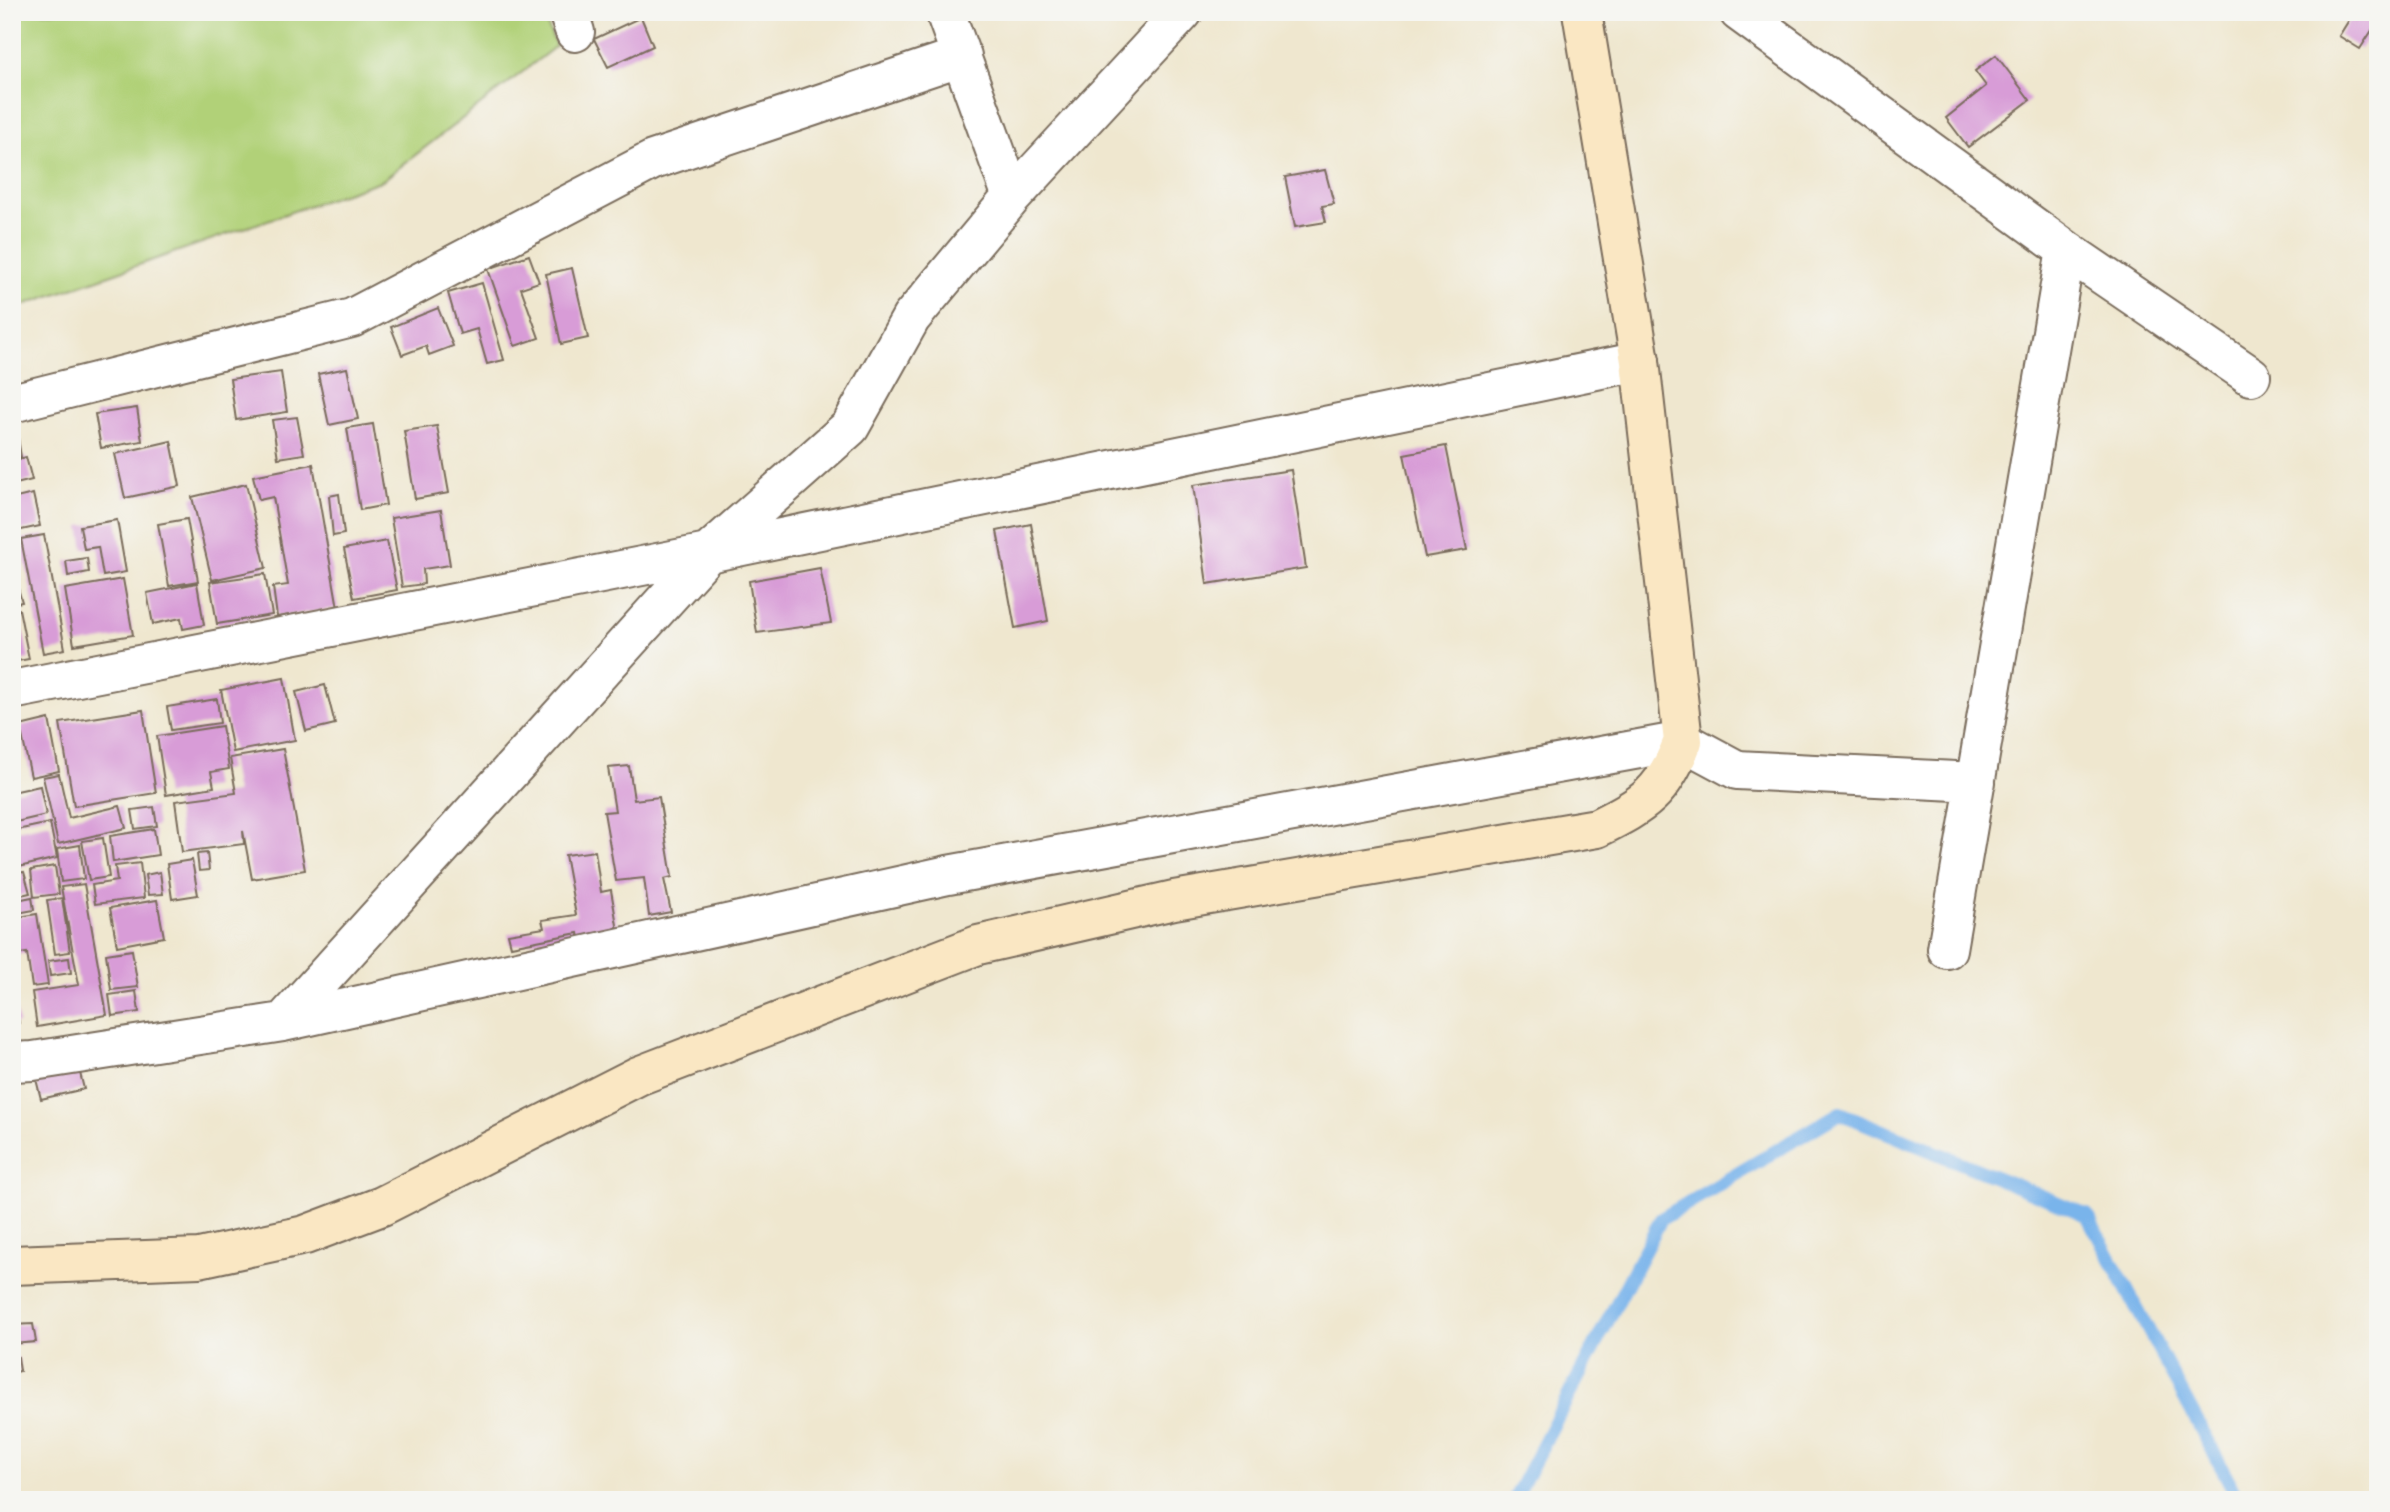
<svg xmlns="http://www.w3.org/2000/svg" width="2390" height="1512" font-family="Kalam,sans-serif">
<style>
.green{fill:#b1d178;stroke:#767e4b;stroke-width:2}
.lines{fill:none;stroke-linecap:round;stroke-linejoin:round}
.stream{stroke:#79b4eb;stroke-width:14}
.building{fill:#d89cd7}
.street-casing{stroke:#7a6c5c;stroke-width:42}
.secondary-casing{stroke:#7a6c5c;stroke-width:42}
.street{stroke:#fff;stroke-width:38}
.secondary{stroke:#fae7c3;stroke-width:38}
</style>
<rect width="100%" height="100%" fill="#f6f6f2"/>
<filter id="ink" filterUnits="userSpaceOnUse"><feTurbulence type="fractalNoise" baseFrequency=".0143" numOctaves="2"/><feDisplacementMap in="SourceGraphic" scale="14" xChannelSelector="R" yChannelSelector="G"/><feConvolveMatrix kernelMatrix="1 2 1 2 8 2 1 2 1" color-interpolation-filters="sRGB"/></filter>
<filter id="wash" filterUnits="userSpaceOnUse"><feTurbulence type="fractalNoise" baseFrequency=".00686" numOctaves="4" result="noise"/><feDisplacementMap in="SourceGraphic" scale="28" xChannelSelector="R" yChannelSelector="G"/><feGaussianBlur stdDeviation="1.57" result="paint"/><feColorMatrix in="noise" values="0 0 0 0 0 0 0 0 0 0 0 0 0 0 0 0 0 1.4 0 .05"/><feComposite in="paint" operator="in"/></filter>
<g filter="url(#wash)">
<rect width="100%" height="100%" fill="#efe7cf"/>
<path class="green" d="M12,12H542L556,46L383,180L12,309Z"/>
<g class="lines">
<path class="stream" d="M1514,1500L1661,1219L1840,1113L2087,1215L2239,1500"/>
</g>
<g id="blocks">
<path class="building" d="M1076,12H1098L1088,23Z
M2354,12H2378V21L2360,49L2339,36Z
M641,17L653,46L608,67L594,39Z
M1996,55L2030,100L1968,147L1946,118L1986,86L1975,71Z
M1325,170L1334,204L1322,206L1326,222L1295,227L1285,177Z
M529,255L539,282L521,288L539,338L515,346L488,269Z
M572,268L588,338L561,344L546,274Z
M482,283L504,360L487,364L477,329L460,334L448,293Z
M438,308L453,346L429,355L426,346L402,355L391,327Z
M347,368L358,419L329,425L318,374Z
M281,372L287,412L236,420L230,379Z
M137,408L142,441L101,448L95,414Z
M297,417L304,454L278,458L272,420Z
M373,424L386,505L360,510L347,428Z
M437,426L449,493L415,499L404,431Z
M18,438L21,457L12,459V439Z
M171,441L180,486L125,498L115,454Z
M1446,446L1467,550L1425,557L1404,454Z
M26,457L32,480L12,485V461Z
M313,464L338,608L277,617L273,587L288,585L273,497L259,500L253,476Z
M1291,470L1306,568L1207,584L1193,485Z
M246,484L266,568L212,580L192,497Z
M33,494L40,526L12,532V499Z
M339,494L344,534L333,536L329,496Z
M441,510L450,565L423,569L424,584L402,587L391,518Z
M187,519L198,581L169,586L158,524Z
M117,520L126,572L103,576L98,547L84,549L80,526Z
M1031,524L1048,621L1015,628L997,531Z
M44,535L65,649L43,653L21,539Z
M387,541L397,590L354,598L344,549Z
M87,558L89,572L68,576L66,561Z
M12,568L22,602L12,604Z
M820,568L831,623L757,633L749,581Z
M265,574L272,615L217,624L210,582Z
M123,579L133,635L74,645L65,589Z
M197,583L204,625L183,629L181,618L153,624L147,593Z
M19,609L29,659L12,662V610Z
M284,678L295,740L233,752L221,690Z
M325,685L335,724L306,731L296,692Z
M217,699L220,723L171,730L167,707Z
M143,710L156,793L74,806L60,723Z
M49,719L59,771L31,777L20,726Z
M222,726L229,769L211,772L214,787L166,795L157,736Z
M283,749L305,870L252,879L243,831L244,844L182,852L175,801L236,793L230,758Z
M629,766L634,800L659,797L672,877L664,879L671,912L649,916L644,878L616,881L604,812L615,811L608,768Z
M59,774L69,818L120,806L126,828L58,844L43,777Z
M40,786L46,815L12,823V792Z
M154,807L157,826L135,829L132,810Z
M50,823L57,858L19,867L12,831Z
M154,829L158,855L113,862L110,836Z
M103,838L109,877L89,880L82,841Z
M80,845L84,879L61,882L57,849Z
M595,851L601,892L611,890L618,931L579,938L578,933L511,946L508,934L544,928L542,920L576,915L565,855Z
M207,853L209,870L199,871L197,854Z
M192,860L198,895L172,899L167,864Z
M140,863L144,898L95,904L92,885L117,881L115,866Z
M55,866L59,894L34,897L31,870Z
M24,872L30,893L12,897V874Z
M160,872L163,894L148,895L145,875Z
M84,884L107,1015L37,1027L32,992L79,985L61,887Z
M32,897L34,910L12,914V901Z
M62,898L70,952L55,954L47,900Z
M157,900L164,937L117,946L110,908Z
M37,914L48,985L32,987L27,953L13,955L12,918Z
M132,950L138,987L111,990L106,954Z
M69,958L71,973L50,976L48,961Z
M136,991L139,1012L112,1016L109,995Z
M12,993L19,1023L12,1024Z
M78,1065L84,1089L41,1099L35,1075Z
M33,1324L36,1342L12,1344V1325Z
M18,1357L20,1371L12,1373V1358Z"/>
</g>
</g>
<g filter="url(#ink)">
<use href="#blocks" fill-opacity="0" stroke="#7a6c5c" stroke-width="2"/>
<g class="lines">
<g class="street-casing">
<path id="street" d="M568,12L575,32
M945,12L1012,197
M1739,12L2066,250L2251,376
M12,403L352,318L653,160L962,56
M12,690L708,553L1640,361
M1947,949L2066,250
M283,1022L708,553L850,427L911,318L1012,197L1183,12
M12,1062L33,1061L283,1022L948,875L1683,741L1737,770L1976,782"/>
</g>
<g class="secondary-casing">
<path id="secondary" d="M12,1265L199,1258L305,1235L382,1206L638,1076L978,945L1174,900L1597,828C1645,804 1663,793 1683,741L1640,361L1582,12"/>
</g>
<use href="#street" class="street"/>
<use href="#secondary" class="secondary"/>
</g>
</g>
<rect width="2390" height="1512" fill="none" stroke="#f6f6f2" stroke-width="42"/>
</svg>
